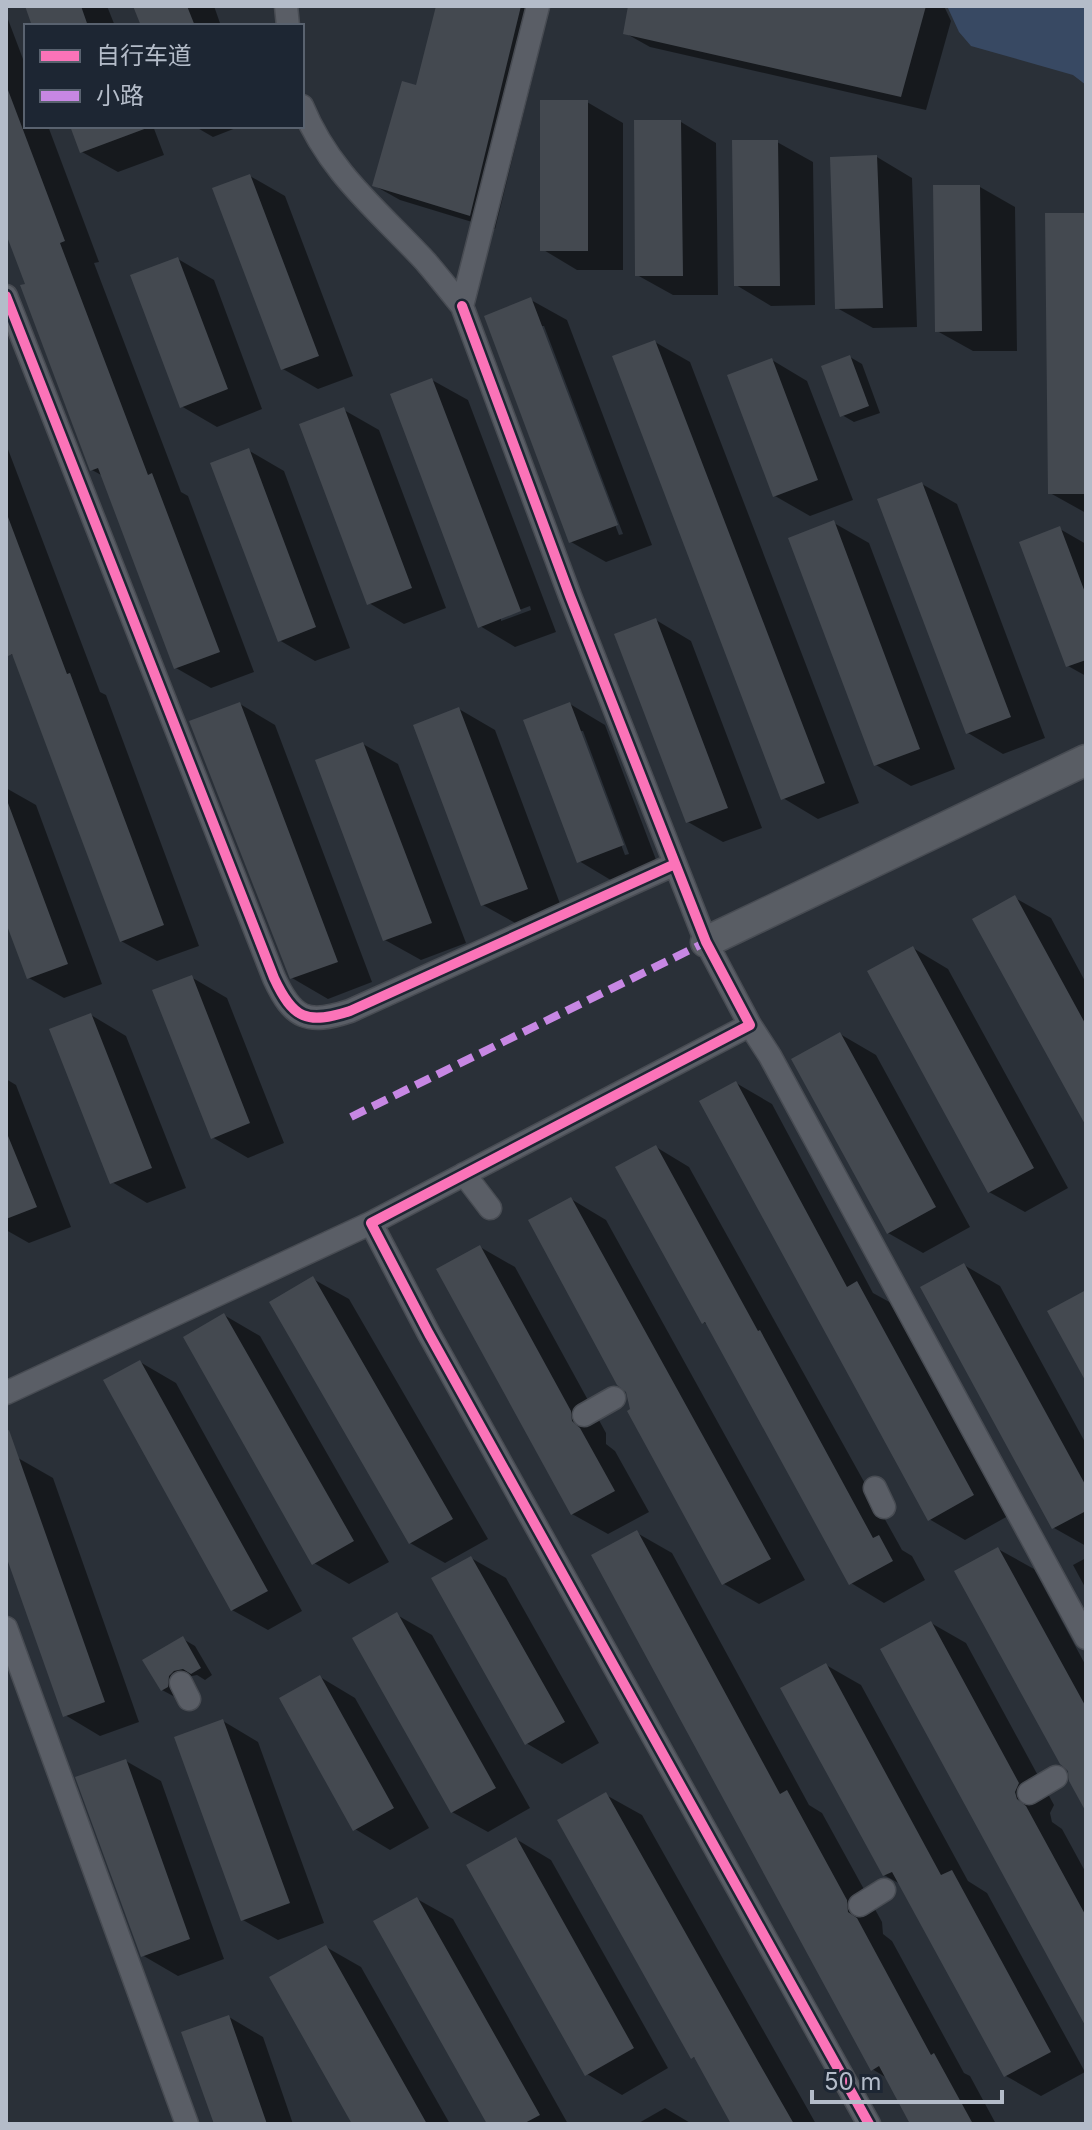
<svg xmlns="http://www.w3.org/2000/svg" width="1092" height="2130" font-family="Inter,'Noto Sans SC',sans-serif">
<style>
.water{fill:#384963}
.shadow{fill:#0007;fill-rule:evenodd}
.building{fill:#444950}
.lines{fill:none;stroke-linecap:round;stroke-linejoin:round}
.minor-casing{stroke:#484c53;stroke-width:25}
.secondary-casing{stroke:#484c53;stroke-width:33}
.minor{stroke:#5a5e66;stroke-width:22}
.secondary{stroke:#595d64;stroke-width:30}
.quiet{stroke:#c787e3;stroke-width:8;stroke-dasharray:16 8;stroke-linecap:butt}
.cycleway-casing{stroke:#1d2633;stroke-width:15}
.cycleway{stroke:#fb73b8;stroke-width:10}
</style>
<rect width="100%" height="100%" fill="#2a3038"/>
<path class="water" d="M947,6H1086V85L1073,75L971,46L959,32Z"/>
<path class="shadow" d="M27,6H107L115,26H34Z
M135,6H214L221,26H143Z
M438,6H550L495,229L400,200L375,186L417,87Z
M630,6H944L951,21L926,110L650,47L625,33Z
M6,14L26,67V126H48L99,262L94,263L181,492L188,496L254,672L211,688L176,668L103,476L92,470L6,228Z
M587,102L623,123V270H577L542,249Z
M681,122L716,143L718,295H673L637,275Z
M72,126H153L164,155L118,172L82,152Z
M194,126H241L213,137Z
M777,142L813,162L815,305L771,306L736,285Z
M877,157L912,178L917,327L873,328L837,308Z
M250,176L285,196L353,376L318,389L283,369Z
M980,187L1015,207L1017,351H973L937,331Z
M1086,215V513L1050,493Z
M178,259L214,280L262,409L217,427L181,406Z
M531,300L567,320L652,545L606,562L571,542ZM540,326H544L623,534L619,535Z
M655,342L690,362L859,803L818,819L783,798Z
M850,357L862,364L880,413L854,422L842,415Z
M772,360L807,381L853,500L810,516L775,496Z
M432,380L468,400L556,632L515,647L480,626ZM530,606L531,610L501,621V617Z
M344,410L379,430L446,608L404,624L369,603Z
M6,444L100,692L106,695L199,946L157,961L121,941L15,657L11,654L6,642Z
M248,450L284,471L350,648L315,661L279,640Z
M922,484L957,504L1045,738L1003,754L968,733Z
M834,523L869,543L955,769L911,786L876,765Z
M1060,529L1086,544V676L1068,666Z
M656,620L691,641L762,828L723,842L688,822Z
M240,704L275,725L372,982L328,999L292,978Z
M570,704L605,725L658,865L614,882L579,861ZM578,731H583L629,854L625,855Z
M459,709L495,730L562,909L519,925L483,905Z
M363,744L398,764L466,943L421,960L385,940Z
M6,788L36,805L102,984L64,998L29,978L6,917Z
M1015,898L1051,918L1086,983V1122Z
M913,948L948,969L1068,1188L1025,1212L989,1192Z
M191,977L227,998L284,1143L248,1158L212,1137Z
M91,1015L126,1036L186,1188L147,1203L112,1182Z
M840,1034L876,1055L970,1227L923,1253L888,1233Z
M6,1079L16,1085L71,1227L29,1243L6,1230Z
M736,1083L772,1104L873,1293L893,1304L1008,1516L965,1540L929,1519Z
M656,1147L689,1167L902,1550L912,1556L925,1580L884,1603L851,1583L710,1326L703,1322Z
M571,1199L606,1220L805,1580L759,1604L724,1584L633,1410Z
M480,1247L515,1267L606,1433V1444L615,1451L649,1512L608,1534L572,1514Z
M964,1265L1000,1286L1086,1444V1546L1054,1528Z
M313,1279L349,1299L488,1539L445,1563L410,1543Z
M224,1315L260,1336L389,1562L349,1584L314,1563Z
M140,1362L176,1383L302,1611L268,1630L232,1610Z
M18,1458L53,1478L139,1722L100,1736L65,1715L6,1550V1462Z
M637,1533L672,1553L809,1805L822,1813L882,1922L883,1934L892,1941L964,2073L970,2076L996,2124H912L887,2078L872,2069Z
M998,1549L1034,1569L1086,1666V1808L1070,1770Z
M471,1558L506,1578L599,1743L562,1764L526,1743Z
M1086,1558V1589L1073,1565Z
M397,1615L432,1635L530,1808L488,1832L452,1812Z
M931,1623L966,1643L1054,1805L1050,1813L1052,1822L1062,1829L1086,1873V2023Z
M183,1639L195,1646L212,1675L205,1680L197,1675L187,1677L180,1694L175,1697L162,1690Z
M826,1665L861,1685L968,1881L987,1893L1085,2072L1041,2096L1006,2076L902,1885L884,1875Z
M320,1677L355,1698L429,1828L390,1850L355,1829Z
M223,1721L258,1742L324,1923L278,1940L243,1920Z
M126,1761L161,1781L224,1959L178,1976L142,1955Z
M606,1795L642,1815L816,2124H734L698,2060L693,2057Z
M516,1839L551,1860L668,2068L622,2095L587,2074Z
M417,1899L453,1919L568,2124H490Z
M326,1947L361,1967L450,2124H354Z
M229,2017L263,2037L293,2124H216Z
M665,2108L692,2124H637Z"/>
<path class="building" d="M25,6H81L88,26H32Z
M133,6H187L195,26H141Z
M436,6H521L470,216L372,186L402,81L416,85Z
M628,6H926L901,97L623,34Z
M8,90L65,241L60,243L148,475L152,473L220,652L174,669L98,468L90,471L20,285L25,284L6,234Z
M540,100H588V251H540Z
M634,120H681L683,276H635Z
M70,126H146L147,128L80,153Z
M732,140H778L780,286H734Z
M877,155L883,308L835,309L830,157Z
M250,174L319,356L281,370L212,188Z
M933,185H980L982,331L935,332Z
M1045,213H1086V494H1048Z
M178,257L228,389L180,408L130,275Z
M531,297L618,525L569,543L484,316Z
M655,340L825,783L781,800L612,356Z
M850,355L869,406L840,417L821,366Z
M772,358L818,480L773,497L727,375Z
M432,378L521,611L478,628L390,394Z
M344,407L412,588L367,605L299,424Z
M249,448L316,627L278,642L210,463Z
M922,482L1011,717L966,734L877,499Z
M6,517H8L67,674L70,673L164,925L120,942L12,654L6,657Z
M834,520L920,749L874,766L788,538Z
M1060,526L1086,595V660L1066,667L1019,542Z
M656,618L728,808L686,823L614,634Z
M240,702L338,962L290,979L189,721Z
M570,702L624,845L577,863L523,720Z
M459,707L528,889L481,906L413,725Z
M363,742L432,923L383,941L315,760Z
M6,803H8L68,964L27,979L6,923Z
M1015,895L1086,1025V1126L972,919Z
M913,946L1034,1168L988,1193L867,971Z
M192,975L250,1123L211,1139L152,990Z
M91,1013L152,1168L110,1184L49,1029Z
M840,1032L936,1207L887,1234L791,1059Z
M736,1081L847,1287L857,1281L974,1495L928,1521L699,1101Z
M6,1131L37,1207L6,1219Z
M656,1145L758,1331L760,1330L873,1538L879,1535L893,1561L849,1585L705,1322L702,1324L615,1167Z
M571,1197L771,1559L722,1585L627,1411L630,1409L626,1392L617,1385L528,1220Z
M480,1245L571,1411L572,1421L580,1428L615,1491L571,1515L436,1269Z
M964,1263L1086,1486V1511L1052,1529L920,1287Z
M313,1276L453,1519L409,1544L269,1302Z
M1086,1290V1382L1047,1311Z
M224,1313L354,1541L312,1565L183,1337Z
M140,1360L268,1591L231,1611L103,1380Z
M9,1430L105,1702L63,1717L6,1556V1431Z
M637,1530L780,1794L787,1790L847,1900L848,1912L857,1918L931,2055L934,2053L973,2124H910L879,2066L871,2071L591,1555Z
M998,1547L1086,1707V1812L1069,1781L1068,1771L1060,1764L954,1571Z
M471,1556L565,1722L525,1745L431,1578Z
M397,1612L496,1788L451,1813L352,1638Z
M931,1621L1019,1783L1015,1792L1017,1799L1026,1806L1086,1916V2027L880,1649Z
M183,1636L201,1668L191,1674L183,1669L174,1671L169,1676L168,1687L161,1691L142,1660Z
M826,1663L941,1875L952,1870L1051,2052L1004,2077L892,1872L883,1876L780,1688Z
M320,1675L394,1808L353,1831L279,1698Z
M223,1719L290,1903L241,1921L174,1737Z
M126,1759L190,1939L141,1957L75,1777Z
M606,1792L759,2063L794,2124H731L694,2057L691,2059L557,1820Z
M516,1837L634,2048L585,2076L466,1865Z
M417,1897L540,2115L523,2124H487L373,1921Z
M326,1945L427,2124H352L269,1977Z
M229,2015L267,2124H214L181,2032Z"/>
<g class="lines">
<g class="minor-casing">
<path id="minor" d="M286,6L288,26
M302,106C330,174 378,210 426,262C438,276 450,291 462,306L538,6
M6,296L274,978C293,1019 307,1025 350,1011L675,864
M462,306L570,596L706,942L750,1025L371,1223L429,1334L869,2124
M750,1025L770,1056L1086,1638
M464,1174L490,1208
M6,1393L371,1223
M584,1415L614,1398
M875,1488L884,1507
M6,1628L187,2124
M181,1683L189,1699
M1029,1793L1056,1777
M860,1905L884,1890"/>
</g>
<g class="secondary-casing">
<path id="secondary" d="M706,942L1086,760"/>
</g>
<use href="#minor" class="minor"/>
<use href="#secondary" class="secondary"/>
<path class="quiet" d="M351,1117L706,942"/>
<g class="cycleway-casing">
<path id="cycleway" d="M6,296L274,978C293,1019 307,1025 350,1011L675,864
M462,306L570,596L706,942L750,1025L371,1223L429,1334L869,2124"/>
</g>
<use href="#cycleway" class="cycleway"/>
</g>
<rect width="1092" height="2130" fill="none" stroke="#b4bcc9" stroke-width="16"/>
<rect x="24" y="24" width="280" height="104" fill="#1d2633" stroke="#59626f" stroke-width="2"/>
<rect x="40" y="50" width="40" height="12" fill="#fb73b8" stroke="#59626f" stroke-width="2"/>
<text x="96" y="64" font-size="24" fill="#b4bcc9">自行车道</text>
<rect x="40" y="90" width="40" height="12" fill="#c787e3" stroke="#59626f" stroke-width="2"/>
<text x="96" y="104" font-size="24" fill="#b4bcc9">小路</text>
<path d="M812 2090v12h190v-12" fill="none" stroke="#b4bcc9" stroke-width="4"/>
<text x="824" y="2090" font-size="24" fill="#b4bcc9" stroke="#1d2633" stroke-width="6" paint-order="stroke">50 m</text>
</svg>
